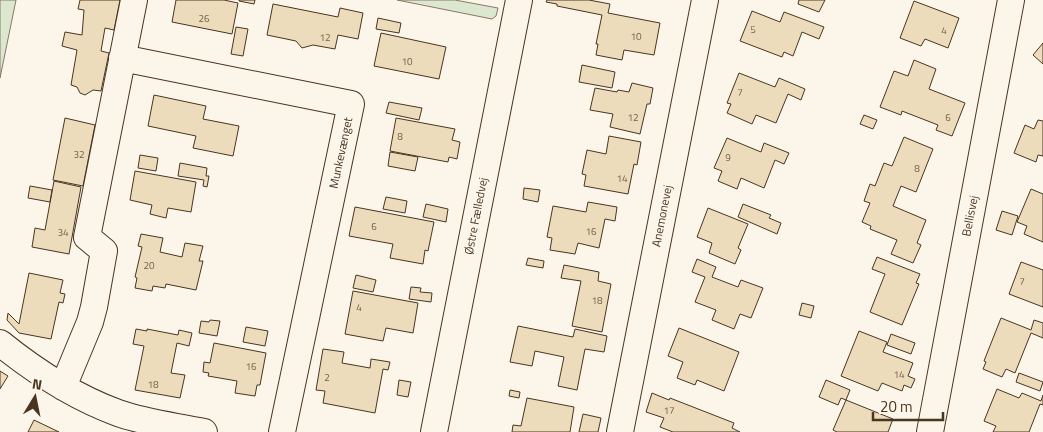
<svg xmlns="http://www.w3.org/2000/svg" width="1043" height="432" font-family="'Titillium Web',sans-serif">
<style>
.green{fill:#dce7d0;stroke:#887966}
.building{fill:#ecdcbc;stroke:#4a3520}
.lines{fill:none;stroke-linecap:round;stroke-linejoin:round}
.minor-casing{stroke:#4a3520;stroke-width:28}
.minor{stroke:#fbf6e9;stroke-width:26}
.labels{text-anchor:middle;stroke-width:4;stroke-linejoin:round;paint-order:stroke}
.number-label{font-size:10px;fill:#725f47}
.street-label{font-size:12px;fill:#4a3520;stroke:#fbf6e9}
</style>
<rect width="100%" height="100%" fill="#fbf6e9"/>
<path class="green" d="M0,0H16L0,78Z
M397,0H455L498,8L496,16L492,19Z"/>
<path class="building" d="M80,0H120L114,30L105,28L101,51L109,53L101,91L93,90L85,95L80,93L77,87L71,85L77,50L62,46L65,32L82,35L84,10L78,9Z
M176,0H224L238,3L232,34L172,22Z
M239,0H255L254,4L239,1Z
M547,0H589L610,4L608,13L660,23L654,55L624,50L622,60L596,55L598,44H596L602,15L557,6V4L546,2Z
M799,0H825L819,12L798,4Z
M914,1L959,18L948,48L925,39L921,46L900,38Z
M273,4L338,17L340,8L363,13L358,39L338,35L335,49L313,45L302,48L296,41L267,35Z
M752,11L780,22L784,12L824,27L819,39L802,32L793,56L784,52L782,57L740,41Z
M378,18L401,23L399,33L376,29Z
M236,27L248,29L243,56L231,54Z
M381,33L446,47L439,79L374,66Z
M1043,43V64L1033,55Z
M914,60L936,69L929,89L965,103L952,136L936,130L938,125L902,111L901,115L880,107L894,71L908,76Z
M582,65L615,72L612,88L579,82Z
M739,73L775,87L779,78L805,89L801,100L788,94L776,123L756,115L752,124L727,113L731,104L727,103Z
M632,83L653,88L650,104H647L640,134L610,127L613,114L590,110L595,88L617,92L618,90L629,92Z
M154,95L206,106L203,119L239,126L233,156L193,148L196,136L148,126Z
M389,102L422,108L419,120L386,113Z
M864,115L877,120L873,129L860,124Z
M65,118L95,125L83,186L53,180Z
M396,118L455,129L452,140L460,142L457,159L449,157L448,162L390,151Z
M1038,120L1043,121V156L1038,155L1036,162L1014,153L1025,125L1034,129Z
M609,136L641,142L637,165L634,164L628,194L584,186L586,175L582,174L587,150L606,154Z
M904,137L933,149L916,192L901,186L893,206L926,220L917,243L921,245L913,263L891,254L897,240L870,229L871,226L862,222L870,203L864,201L870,184L875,186L884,163L892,166Z
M727,138L761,152L764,143L789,153L784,164L775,160L764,188L741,178L737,189L718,181L722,171L714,168Z
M390,152L418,157L415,171L388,166Z
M140,155L158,158L156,171L138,168Z
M180,163L207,168L206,176H209L207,187L203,186L204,180L178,176Z
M135,171L196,182L191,212L168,208L166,218L150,214L152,205L130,200Z
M54,181L81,187L69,254L32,247L35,228L45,230Z
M30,186L52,190L50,202L28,198Z
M524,188L540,190L538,202L523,199Z
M1031,189L1043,194V242L1024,234L1027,226L1017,222Z
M386,197L407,201L405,213L383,209Z
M588,202L617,207L615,221L605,219L599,248L578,243L575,254L550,250L552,238L547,237L553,206L586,212Z
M426,204L448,209L446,222L423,217Z
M743,204L771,215L769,218L781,223L777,234L738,217Z
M355,207L434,222L428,251L425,250L423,264L390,258L393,244L349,236Z
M708,208L748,224L738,248L741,250L735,264L709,253L712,243L697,237Z
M1002,211L1018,216L1012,235L996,230Z
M141,234L163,238L160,252L182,257L185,243L203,246L199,261H203L196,290L166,284L165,288L153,286L152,291L135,288L137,278L135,277L142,247L138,246Z
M877,257L920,274L916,283L919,284L902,325L870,312L885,274L872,269Z
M528,258L544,261L543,268L526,265Z
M697,259L716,267L712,277L738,287L741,280L763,288L751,318L740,314L734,329L712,320L716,310L695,302L705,277L692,272Z
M1021,262L1043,270V307L1009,294Z
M564,265L599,272L598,281L611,284L602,332L572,326L581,281L561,278Z
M29,273L63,280L60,293L65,294L63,303L59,302L51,339L19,333L7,320L8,313L19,324Z
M356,275L376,280L373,292L353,288Z
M411,287L421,288L420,292L432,293L431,302L409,299Z
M353,291L418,303L413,333L386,328L383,341L345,334Z
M802,303L814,306L811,318L799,315Z
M1001,318L1031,330L1034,320L1043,323V338L1031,333L1015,373L1006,369L1002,377L983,369L986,362L984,361Z
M210,320L220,321L217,336L199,333L201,321L209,322Z
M518,326L573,337L575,329L607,336L604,352L585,349L577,390L558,386L564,357L535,351L532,366L510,362Z
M246,327L268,331L265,346L243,342Z
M679,328L739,352L724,391L697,380L695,385L677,378L683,362L668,356Z
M136,329L147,331V329L178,335L179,330L192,333L189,346L177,343L171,373L185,375L180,398L135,390L144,346L133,344Z
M859,331L887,342L883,352L913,363L908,376L915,379L911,388L904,385L902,391L882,383L878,391L841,376Z
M891,334L915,343L911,354L887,345Z
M214,343L266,353L260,385H257L255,396L235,393L237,381L208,376L209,373L203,372L204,362L210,363Z
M323,349L344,352L342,363L370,368L371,359L390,362L388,370L383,369L375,413L323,403L325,391L316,390Z
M0,371L8,376L0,389Z
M1019,373L1043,382L1040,391L1016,382Z
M399,380L411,382L408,397L397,395Z
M826,380L850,390L846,400L841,398L838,405L819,397Z
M997,389L1019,398L1022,393L1041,401L1043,395V405L1040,404L1029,432H993L996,426L984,421Z
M510,390L520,392L519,398L509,396Z
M652,393L669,400L670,398L734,423L732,428L740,432H673L660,427L664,418L646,412Z
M527,398L574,407L570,432H512L513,425L521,426Z
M846,400L893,419L888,432H837L833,430Z
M583,414L601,418L598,432H579Z
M34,420L59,432H28Z"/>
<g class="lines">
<g class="minor-casing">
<path id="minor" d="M122,58L351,104L282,432
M0,343C36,372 74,397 118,413C146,423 176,426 204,432
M63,387L90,322L94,307L104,251L87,237L134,0
M434,432L519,0
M620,432L705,0
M930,432L1011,0"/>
</g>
<use href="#minor" class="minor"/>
</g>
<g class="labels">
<g class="number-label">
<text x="204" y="22">26</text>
<text x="753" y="33">5</text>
<text x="944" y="34">4</text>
<text x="636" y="40">10</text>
<text x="325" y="41">12</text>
<text x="407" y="65">10</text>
<text x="740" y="96">7</text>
<text x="633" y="121">12</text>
<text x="948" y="121">6</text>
<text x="400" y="140">8</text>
<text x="79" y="158">32</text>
<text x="728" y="161">9</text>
<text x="917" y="172">8</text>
<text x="622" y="182">14</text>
<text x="374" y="230">6</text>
<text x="591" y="235">16</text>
<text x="63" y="236">34</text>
<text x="149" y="269">20</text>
<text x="1022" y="285">7</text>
<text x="597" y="304">18</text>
<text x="359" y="311">4</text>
<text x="251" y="370">16</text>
<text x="899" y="378">14</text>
<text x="327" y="381">2</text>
<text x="153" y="388">18</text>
<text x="669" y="414">17</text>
</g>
<g class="street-label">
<text transform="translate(341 153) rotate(-78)" y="4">Munkevænget</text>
<text transform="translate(476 216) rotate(-79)" y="4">Østre Fælledvej</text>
<text transform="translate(662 216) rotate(-79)" y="4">Anemonevej</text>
<text transform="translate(970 216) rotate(-79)" y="4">Bellisvej</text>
</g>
</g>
<g transform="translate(35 397) rotate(10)" stroke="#fbf6e9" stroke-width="4" paint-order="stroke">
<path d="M0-4L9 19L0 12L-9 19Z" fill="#4a3520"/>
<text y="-8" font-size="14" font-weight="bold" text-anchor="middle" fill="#4a3520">N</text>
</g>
<path d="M873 412v8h70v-8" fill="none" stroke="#4a3520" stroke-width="2.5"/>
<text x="880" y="412" font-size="15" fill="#4a3520" stroke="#fbf6e9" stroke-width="4" paint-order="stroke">20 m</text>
</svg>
